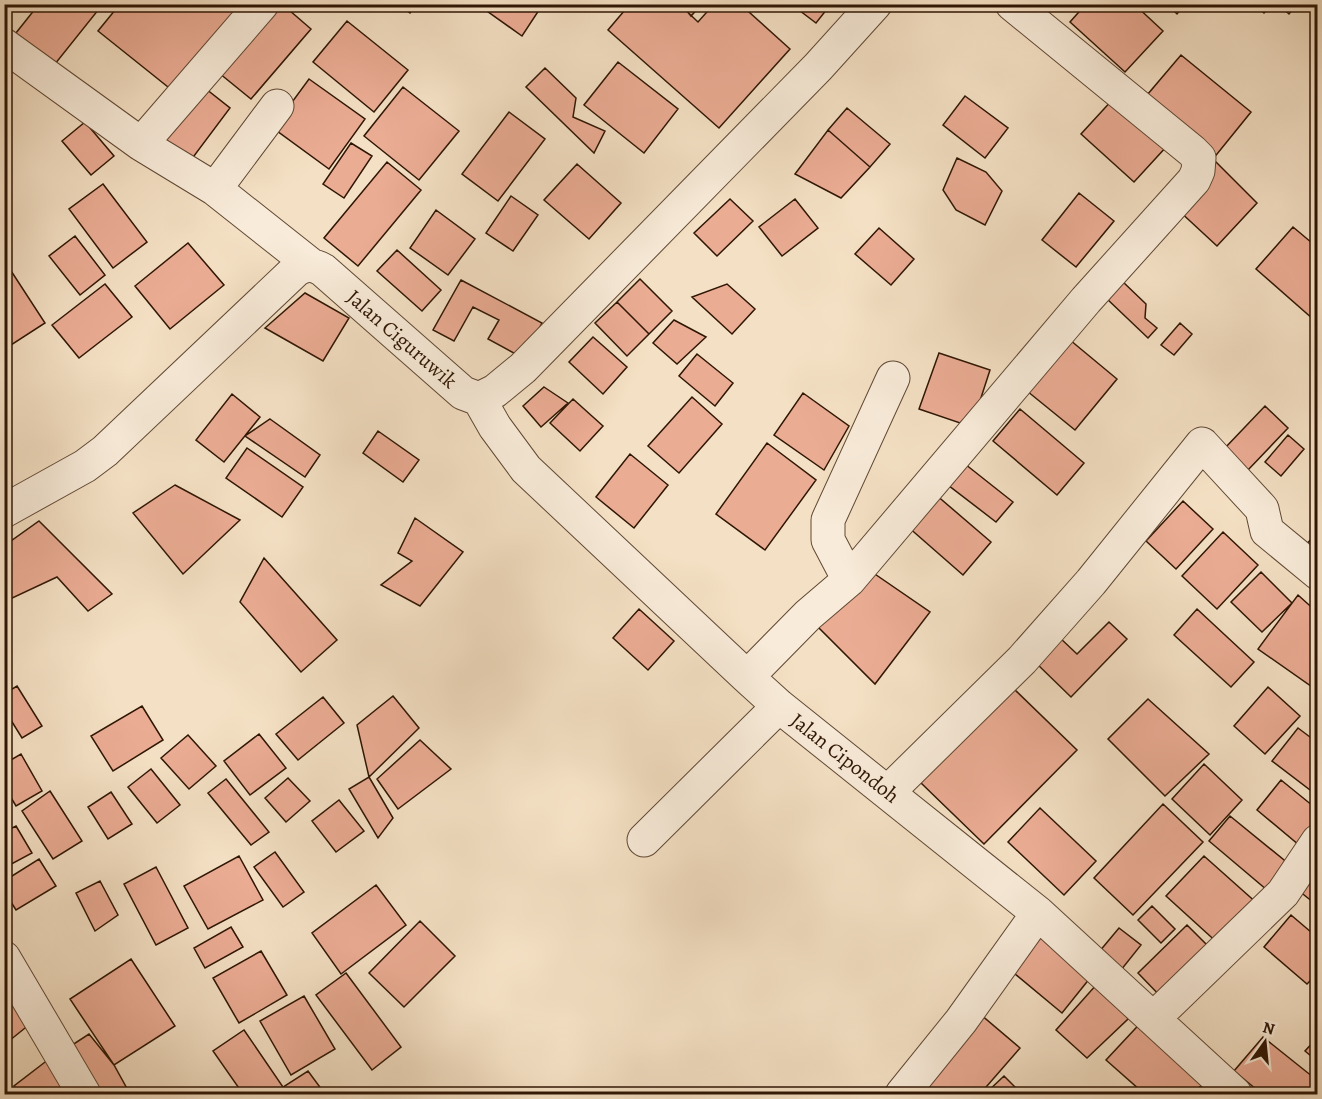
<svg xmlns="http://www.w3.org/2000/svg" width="1322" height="1099" font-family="Alegreya,serif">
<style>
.building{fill:#ebac94;stroke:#2f1604;stroke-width:1.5}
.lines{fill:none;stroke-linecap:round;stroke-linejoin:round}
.minor-casing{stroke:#604834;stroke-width:35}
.minor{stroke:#f8ebd9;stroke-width:33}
.labels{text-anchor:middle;stroke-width:4.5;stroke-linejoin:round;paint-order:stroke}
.street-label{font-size:21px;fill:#2f1604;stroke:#f8ebd9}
</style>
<rect width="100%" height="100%" fill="#f4e0c4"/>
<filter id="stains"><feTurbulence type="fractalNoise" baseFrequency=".00333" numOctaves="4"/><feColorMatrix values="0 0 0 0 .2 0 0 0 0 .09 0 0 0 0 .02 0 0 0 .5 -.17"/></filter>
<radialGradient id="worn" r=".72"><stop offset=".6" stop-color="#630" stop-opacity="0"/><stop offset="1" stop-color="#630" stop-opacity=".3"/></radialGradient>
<path class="building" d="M39,4H92L99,9L51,69L12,38Z
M120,4H244L178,95L98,31Z
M278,4H282L311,29L251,99L219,73Z
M398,4H416L410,13Z
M477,4H543L522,36Z
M630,4H679L698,22L714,4H740L790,49L719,128L608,30Z
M681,4H702L691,16Z
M791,4H831L816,23Z
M1036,4H1055L1047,14Z
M1086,4H1134L1163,31L1125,72L1070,22Z
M1167,4H1185L1177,14Z
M1254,4H1272L1264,13Z
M1278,4H1297L1289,14Z
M347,21L408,70L374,112L313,62Z
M1181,55L1251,112L1213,159L1142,101Z
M618,62L678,109L644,153L584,105Z
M545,68L576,98L573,117L605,131L594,153L526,87Z
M309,79L365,119L329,169L273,128Z
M201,85L230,108L191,160L160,136Z
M403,87L459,131L419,180L364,136Z
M965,96L1008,128L985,158L943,125Z
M1114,98L1167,146L1134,182L1081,134Z
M847,108L890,144L870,167L828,130Z
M509,112L545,139L498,201L462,174Z
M85,122L114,156L91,175L62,141Z
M828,130L870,167L841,198L795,174Z
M351,143L372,156L344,198L323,184Z
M957,158L986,172L1002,191L985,225L956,210L943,190Z
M1213,159L1257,203L1217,246L1177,209Z
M387,162L421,190L358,266L324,238Z
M577,164L621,203L589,239L544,200Z
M103,184L147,242L113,268L69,209Z
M1079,193L1114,221L1076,267L1042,240Z
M511,196L538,215L513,251L486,233Z
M730,199L753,221L717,256L694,233Z
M795,199L818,228L782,256L759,227Z
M436,210L475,239L448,275L410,248Z
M1293,227L1318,248V314L1313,319L1256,269Z
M879,228L914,259L891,285L855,254Z
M75,236L105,275L80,295L49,256Z
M188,243L224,285L170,329L135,286Z
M397,250L441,290L422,311L377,271Z
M4,260L45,323L11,345L4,336Z
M640,279L672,311L649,334L617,302Z
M461,280L542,323L523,358L488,339L499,320L473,307L454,341L433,330Z
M1122,281L1146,304L1145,318L1157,328L1148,338L1106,298Z
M105,284L132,317L79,358L52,325Z
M727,284L755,309L732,334L692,297Z
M305,293L349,318L323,361L265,328Z
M617,302L649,334L627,356L595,323Z
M674,320L706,337L677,364L653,343Z
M1180,323L1192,334L1174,355L1161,345Z
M593,337L627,367L603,394L569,362Z
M1070,340L1117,379L1075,430L1027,391Z
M939,353L990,370L978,407L960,423L919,409Z
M697,354L733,383L715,406L679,376Z
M544,387L568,403L541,427L523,406Z
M803,393L849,426L824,470L774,435Z
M232,394L260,417L224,462L196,440Z
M692,397L722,424L679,473L648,446Z
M573,399L603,426L580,451L550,423Z
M1265,406L1288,428L1248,470L1225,448Z
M1020,409L1084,463L1057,495L993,441Z
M270,419L320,455L305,477L245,436Z
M378,431L419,460L403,482L363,453Z
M1288,435L1304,449L1281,476L1265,462Z
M767,443L816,480L765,550L716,514Z
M247,448L303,487L282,517L226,478Z
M630,454L668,485L634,528L596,497Z
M965,464L1013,502L996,522L948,485Z
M175,485L240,520L183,574L133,513Z
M935,494L991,542L963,575L907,526Z
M1183,501L1213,529L1176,569L1146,541Z
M415,518L463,552L420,606L381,585L412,561L398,553Z
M39,521L112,594L88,611L57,577L8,600L4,586V546Z
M1223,532L1258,565L1217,609L1182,576Z
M1318,532V560L1303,548Z
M264,558L337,640L301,672L240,602Z
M869,570L930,612L875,684L813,622Z
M1261,572L1292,603L1262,632L1231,602Z
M1298,595L1318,613V691L1258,649Z
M639,609L674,641L648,670L613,638Z
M1197,609L1254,662L1231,687L1174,635Z
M1109,622L1127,639L1071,697L1035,662L1059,637L1077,654Z
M17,686L42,726L22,738L4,709V694Z
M1268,687L1300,716L1265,754L1234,726Z
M1013,688L1077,750L984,844L920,782Z
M393,696L419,728L369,777L357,725Z
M323,697L344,723L298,760L276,734Z
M1148,699L1209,754L1165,796L1108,739Z
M142,706L163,740L113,771L91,736Z
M1298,728L1318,743V796L1272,761Z
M259,734L286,768L250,795L224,761Z
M188,735L216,766L189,789L161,758Z
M420,740L451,769L398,809L377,779Z
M21,754L42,791L16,806L4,786V764Z
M1204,764L1242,800L1210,835L1172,799Z
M151,769L180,805L157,823L128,787Z
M369,777L393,818L378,838L349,789Z
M288,778L310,801L286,822L265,798Z
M226,779L269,832L251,845L208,793Z
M1281,780L1318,810V824L1299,845L1257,810Z
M50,791L82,841L53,859L22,811Z
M111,792L132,824L108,839L88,807Z
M339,800L364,831L336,852L312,821Z
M1163,804L1203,842L1133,915L1094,878Z
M1040,808L1096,861L1064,895L1008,842Z
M1230,816L1289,864L1267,890L1209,841Z
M16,826L32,853L4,868V832Z
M275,852L304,892L283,907L254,867Z
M239,856L263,900L208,929L184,886Z
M1204,856L1259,905L1221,946L1166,896Z
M39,859L56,886L16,910L4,891V881Z
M1318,859V906L1294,887Z
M156,867L188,928L156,945L124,884Z
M100,881L118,915L95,931L76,893Z
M376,885L406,925L341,974L312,933Z
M1152,906L1175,929L1161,943L1138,920Z
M1291,915L1318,938V973L1307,984L1264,947Z
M420,921L455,956L404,1007L369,973Z
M1187,925L1214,952L1165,1001L1138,973Z
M231,927L243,947L205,968L194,948Z
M1119,928L1141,945L1121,970L1099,952Z
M1038,935L1090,978L1062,1013L1009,969Z
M261,951L287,995L239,1023L213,978Z
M131,959L175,1026L114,1065L70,999Z
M346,973L401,1047L372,1070L316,995Z
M1105,975L1128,1019L1087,1058L1056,1030Z
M5,994L30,1024L4,1045V995Z
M304,996L335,1049L291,1075L260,1021Z
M980,1014L1020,1048L980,1094H927L916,1085Z
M1148,1015L1202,1085L1191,1094H1136L1141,1091L1106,1060Z
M244,1030L283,1087L273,1094H243L213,1051Z
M89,1034L114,1065L130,1094H97L66,1049Z
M1263,1037L1318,1081V1086L1311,1094H1262L1234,1071Z
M1318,1037V1062L1305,1051Z
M49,1059L70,1094H20L14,1086Z
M308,1071L325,1094H273L283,1087Z
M1004,1076L1022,1094H985Z"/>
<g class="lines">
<g class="minor-casing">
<path id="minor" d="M4,45L141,144L215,189L311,265
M141,144L262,4
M215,189L277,106
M479,399L495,427L526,469L747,677L779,706L1038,913L1235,1094
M4,511L85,466L105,451L296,270C306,264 313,264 323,270L463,393L479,399L495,391L523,368L818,67L875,4
M849,580L828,540V520L893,378
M747,677L808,615L849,580L1086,300L1194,180L1198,171L1199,158L1192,151L1012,4
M888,792L1022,660L1091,582L1202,444L1262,509L1267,531L1318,573
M644,840L779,706
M4,958L84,1094
M1154,1018L1283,893L1318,841
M902,1094L961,1021L1038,913"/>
</g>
<use href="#minor" class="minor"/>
</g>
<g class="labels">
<g class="street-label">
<text transform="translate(402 339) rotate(41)" y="7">Jalan Ciguruwik</text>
<text transform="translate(845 758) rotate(38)" y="7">Jalan Cipondoh</text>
</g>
</g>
<rect width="1322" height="1099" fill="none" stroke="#f4e0c4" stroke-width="24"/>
<rect x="6" y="6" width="1310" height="1087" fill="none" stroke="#2f1604" stroke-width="3"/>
<rect x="12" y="12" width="1298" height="1075" fill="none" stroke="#2f1604" stroke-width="1.5"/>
<g transform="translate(1265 1042) rotate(15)" stroke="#f8ebd9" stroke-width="4.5" paint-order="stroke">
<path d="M0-4.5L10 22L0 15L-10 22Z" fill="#2f1604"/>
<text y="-9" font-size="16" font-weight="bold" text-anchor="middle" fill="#2f1604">N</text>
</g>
<rect width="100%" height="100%" filter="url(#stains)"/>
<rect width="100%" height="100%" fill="url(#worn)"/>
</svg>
